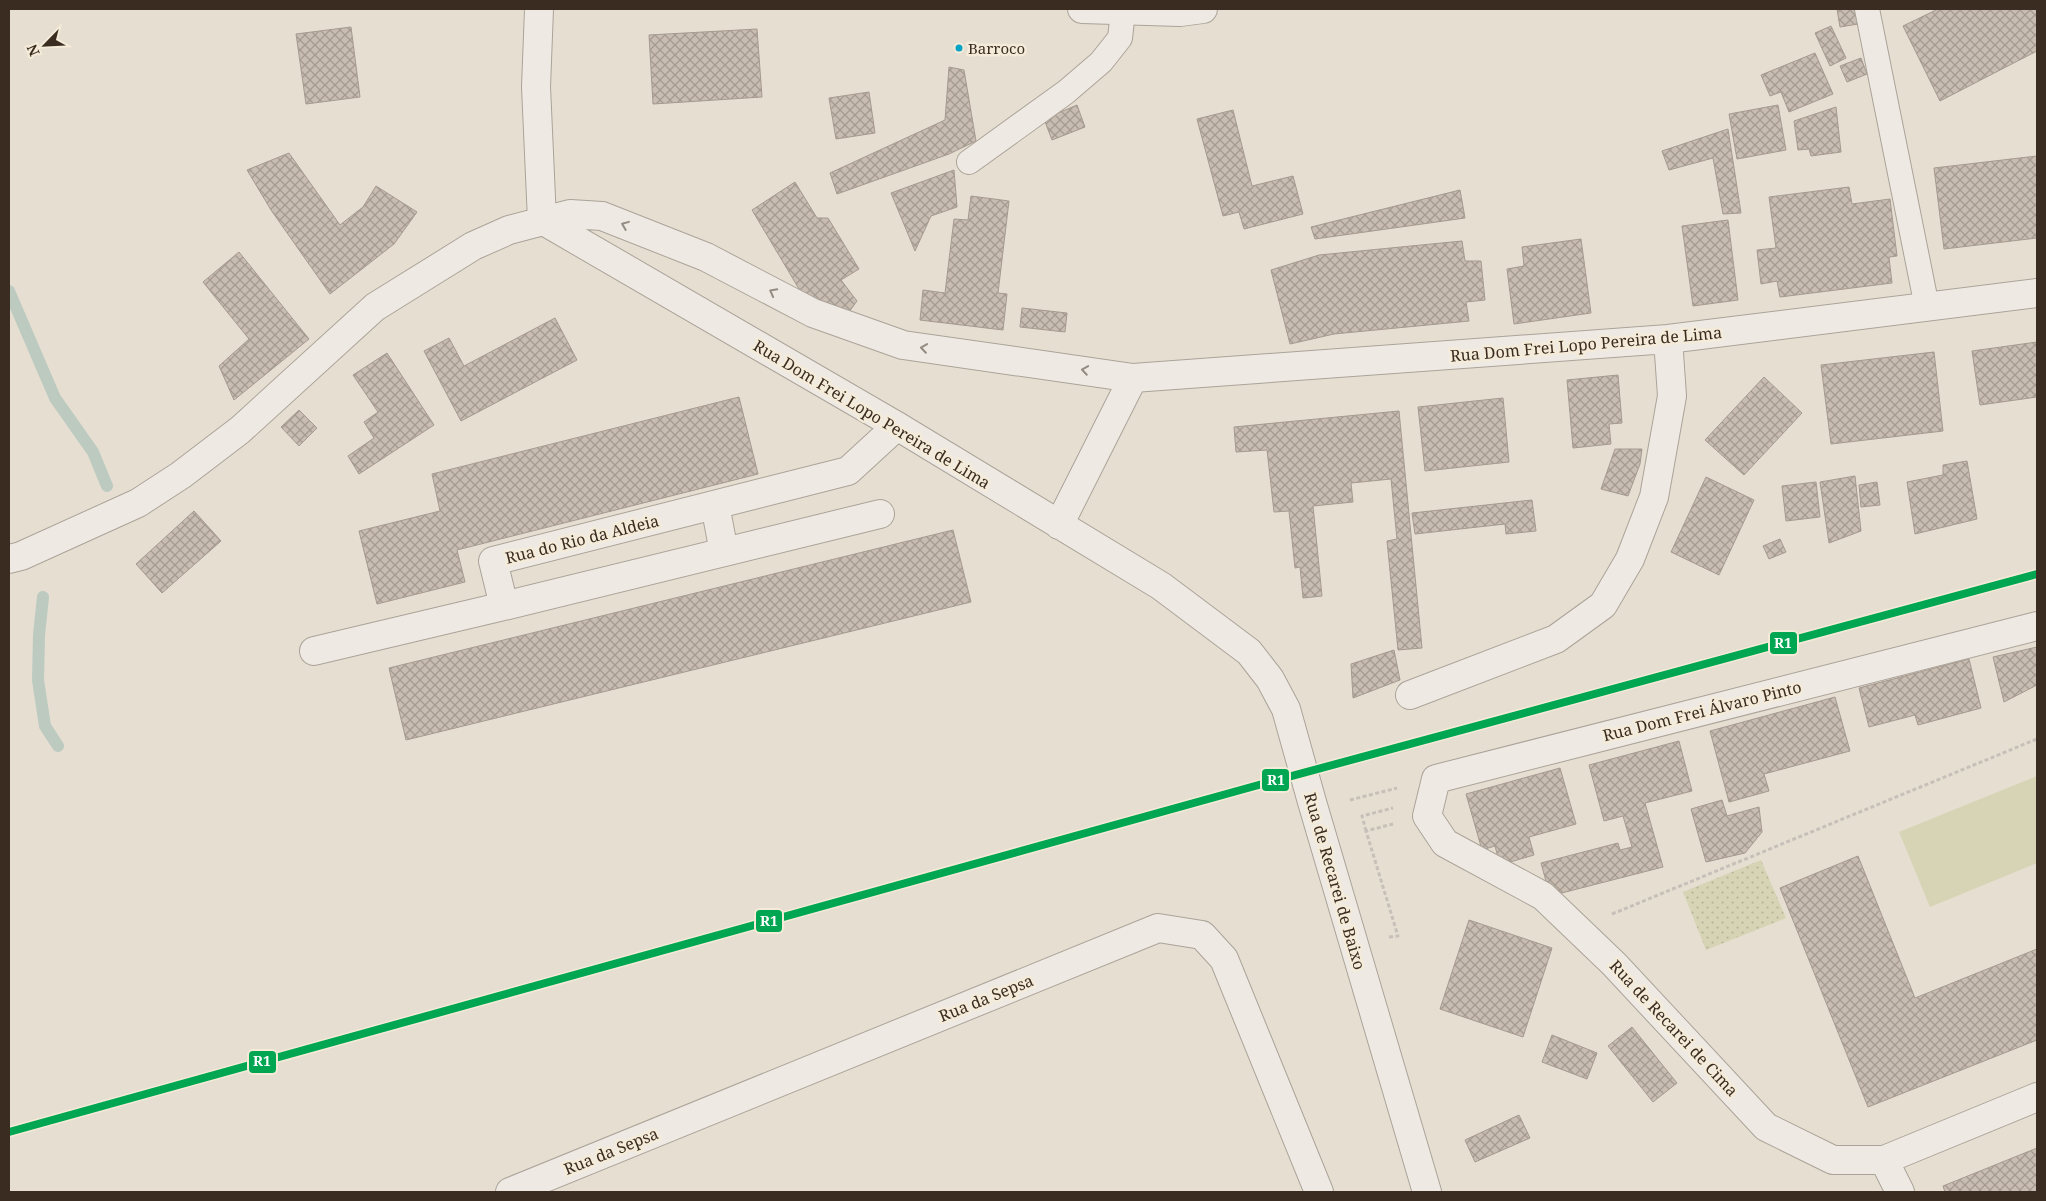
<svg xmlns="http://www.w3.org/2000/svg" width="2046" height="1201" font-family="'Noto Serif',serif">
<style>
.green{fill:url(#green-dots)}
.pitch{fill:#d6d4b4}
.lines{fill:none;stroke-linecap:round;stroke-linejoin:round}
.stream{stroke:#bccac0;stroke-width:12}
.building{fill:url(#building-cross-hatch);stroke:#a69a90}
.service-casing{stroke:#aba399;stroke-width:26}
.minor-casing{stroke:#aba399;stroke-width:30}
.tertiary-casing{stroke:#aba399;stroke-width:30}
.path{stroke:#c6c0b9;stroke-width:3;stroke-dasharray:4 2.5;stroke-linecap:butt}
.service{stroke:#eeeae3;stroke-width:24}
.minor{stroke:#eeeae3;stroke-width:28}
.tertiary{stroke:#eeeae3;stroke-width:28}
.rail-1-casing{stroke:#f5ebd9;stroke-width:11}
.rail-1{stroke:#00a651;stroke-width:8}
.oneway{stroke:#948b82}
.bus-dot{fill:#03a3c5;stroke:#f5ebd9;stroke-width:2}
.labels{text-anchor:middle;stroke-width:5;stroke-linejoin:round;paint-order:stroke}
.bus-label{font-size:15px;fill:#3a2c21;stroke:#f5ebd9;text-anchor:start}
.street-label{font-size:16px;fill:#3a2c21;stroke:#f5ebd9}
.line-badge{stroke:#f5ebd9;stroke-width:2}
.badge-label{font-size:14px;text-anchor:middle;font-weight:bold;fill:#fff}
</style>
<defs>
<pattern id="green-dots" width="8" height="8" patternUnits="userSpaceOnUse" patternTransform="scale(1.25)"><rect width="8" height="8" fill="#d6d4b4"/><path d="M2 2h.1M6 6h.1" fill="none" stroke="#b8b69a" stroke-width="1.8" stroke-linecap="round"/></pattern>
<pattern id="building-cross-hatch" width="8" height="8" patternUnits="userSpaceOnUse" patternTransform="scale(1.25)"><rect width="8" height="8" fill="#c9bdb2"/><path d="M0 0l8 8M0 8l8-8" fill="none" stroke="#a49a90"/></pattern>
</defs>
<rect width="100%" height="100%" fill="#e5ded1"/>
<path class="green" d="M1761,860L1786,918L1706,950L1683,892Z"/>
<path class="pitch" d="M2037,776V863L1930,907L1899,832Z"/>
<g class="lines">
<path class="stream" d="M9,291L55,398L93,452L107,486
M43,597L39,635L38,680L45,726L58,746"/>
</g>
<path class="building" d="M1837,9H1855L1858,24L1840,27Z
M1938,9H2037V51L1940,101L1903,26Z
M1831,26L1846,58L1830,66L1815,33Z
M351,27L360,97L306,104L296,34Z
M757,29L762,97L653,104L649,35Z
M1815,53L1833,94L1789,112L1781,92L1770,96L1761,75Z
M1861,58L1867,74L1847,82L1840,66Z
M949,67L964,70L976,141L949,154L837,194L830,173L945,120Z
M869,92L875,133L836,139L829,98Z
M1077,105L1085,127L1052,140L1044,119Z
M1778,105L1786,150L1737,159L1729,114Z
M1836,107L1841,152L1811,156L1809,149L1798,150L1794,121Z
M1233,110L1252,186L1293,176L1303,214L1244,229L1239,212L1223,216L1197,119Z
M1728,129L1741,213L1723,214L1713,158L1669,170L1662,151Z
M289,153L340,225L363,207L376,186L417,212L394,244L330,294L271,210L247,170Z
M2037,156V238L1944,249L1934,168Z
M954,170L957,207L931,216L915,251L891,193Z
M795,182L817,218H828L859,269L841,280L857,301L849,312L805,299L752,210Z
M1849,187L1852,204L1890,199L1897,256L1889,257L1892,283L1780,297L1777,281L1761,284L1757,250L1776,248L1769,197Z
M1460,190L1465,218L1315,239L1311,227Z
M971,196L1009,201L998,293L1007,294L1003,330L920,320L923,290L945,293L954,219L968,220Z
M1728,220L1738,300L1693,306L1682,226Z
M1581,239L1591,313L1514,324L1507,269L1524,266L1522,247Z
M1462,241L1465,261H1481L1485,300L1466,302L1469,321L1334,334L1290,344L1271,270L1319,255Z
M239,252L309,339L234,400L219,366L249,339L203,282Z
M1022,308L1067,313L1065,332L1020,327Z
M555,318L577,360L461,421L424,351L449,338L464,366Z
M2037,342V397L1980,405L1972,351Z
M1934,352L1943,431L1831,444L1821,365Z
M387,353L434,425L359,474L348,456L374,438L364,422L378,412L353,375Z
M1618,375L1622,423L1609,424L1611,444L1573,448L1567,380Z
M1764,377L1802,413L1744,475L1705,440Z
M739,397L758,474L457,550L465,582L377,604L359,531L440,511L432,474Z
M1503,398L1509,462L1425,471L1418,407Z
M299,410L317,428L299,446L281,427Z
M1399,411L1422,648L1398,650L1387,541L1397,539L1391,479L1351,483L1353,502L1313,506L1322,596L1303,598L1300,567L1295,568L1289,511L1274,512L1267,450L1236,452L1234,427Z
M1615,449H1642L1640,464L1628,496L1601,489Z
M1967,461L1977,519L1915,534L1907,482L1943,475V465Z
M1855,476L1861,531L1829,543L1820,482Z
M1706,477L1754,500L1719,575L1671,552Z
M1816,482L1820,517L1786,521L1782,486Z
M1877,482L1880,505L1861,507L1859,485Z
M1532,500L1536,531L1506,534L1505,524L1415,534L1412,513Z
M194,511L221,541L162,593L136,564Z
M953,530L971,602L406,740L389,668Z
M1780,539L1786,552L1769,559L1763,546Z
M2037,647V685L2004,702L1993,657Z
M1394,650L1400,680L1353,698L1351,664Z
M1969,659L1981,708L1918,725L1915,715L1869,727L1859,688Z
M1835,697L1850,751L1764,774L1769,791L1729,802L1710,731Z
M1679,741L1692,791L1645,803L1663,867L1550,896L1541,863L1618,843L1620,850L1632,847L1623,816L1604,821L1589,765Z
M1560,768L1576,824L1529,837L1534,855L1500,865L1495,846L1482,850L1466,794Z
M1722,800L1727,816L1759,807L1762,832L1745,853L1706,862L1691,809Z
M1858,856L1915,998L2037,949V1040L1868,1107L1780,888Z
M1469,920L1552,948L1523,1037L1440,1009Z
M1632,1027L1677,1083L1653,1102L1608,1046Z
M1552,1035L1597,1053L1587,1079L1542,1062Z
M1519,1115L1530,1138L1475,1162L1465,1140Z
M2037,1148V1192H1945L1943,1186Z"/>
<g class="lines">
<g class="service-casing">
<path id="service" d="M1867,9L1927,307
M969,162L1066,92L1101,62L1120,38L1123,11"/>
</g>
<g class="minor-casing">
<path id="minor" d="M539,9L536,87L542,220L897,426L1161,586L1249,652L1270,679L1286,709L1312,802L1427,1192
M715,505L724,552
M1059,525L1133,378
M9,559L21,556L138,503L181,475L240,430L375,307L473,246L509,230L570,214L602,216L706,257L813,313L903,345L1133,378L1668,339L2037,293
M504,606L880,514
M2037,626L1436,779L1427,816L1445,843L1543,896L1614,964L1766,1127L1833,1160H1884L2037,1097
M314,651L504,606L493,561L848,471L897,426
M1410,695L1556,639L1603,605L1630,559L1654,497L1672,396L1668,339
M1884,1160L1900,1192
M510,1192L1158,928L1202,935L1224,959L1319,1192"/>
</g>
<g class="tertiary-casing">
<path id="tertiary" d="M1082,9L1180,12L1203,9"/>
</g>
<path class="path" d="M1350,800L1397,788
M1366,831L1362,816L1393,808
M1612,914L2037,739
M1389,937L1398,936L1366,831L1393,824"/>
<use href="#service" class="service"/>
<use href="#minor" class="minor"/>
<use href="#tertiary" class="tertiary"/>
<g class="rail-1-casing">
<path id="rail-1" d="M9,1132L1255,786L2037,574"/>
</g>
<use href="#rail-1" class="rail-1"/>
</g>
<defs><path id="oneway-chevron" d="M-2-3.5L2.5 0L-2 3.5" fill="none" stroke-width="1.6" stroke-linecap="round" stroke-linejoin="round" transform="scale(1.25)"/></defs>
<g class="oneway">
<use href="#oneway-chevron" transform="translate(625 225) rotate(-158)"/>
<use href="#oneway-chevron" transform="translate(773 292) rotate(-152)"/>
<use href="#oneway-chevron" transform="translate(924 348) rotate(-172)"/>
<use href="#oneway-chevron" transform="translate(1085 370) rotate(-171)"/>
</g>
<circle class="bus-dot" cx="959" cy="48" r="4.5"/>
<g class="labels">
<g class="bus-label">
<text x="968" y="54">Barroco</text>
</g>
<g class="street-label">
<text transform="translate(1586 344) rotate(-5)" y="6">Rua Dom Frei Lopo Pereira de Lima</text>
<text transform="translate(872 414) rotate(31)" y="6">Rua Dom Frei Lopo Pereira de Lima</text>
<text transform="translate(582 539) rotate(-14)" y="6">Rua do Rio da Aldeia</text>
<text transform="translate(1702 711) rotate(-14)" y="6">Rua Dom Frei Álvaro Pinto</text>
<text transform="translate(1335 881) rotate(74)" y="6">Rua de Recarei de Baixo</text>
<text transform="translate(986 998) rotate(-22)" y="6">Rua da Sepsa</text>
<text transform="translate(1674 1028) rotate(47)" y="6">Rua de Recarei de Cima</text>
<text transform="translate(611 1151) rotate(-22)" y="6">Rua da Sepsa</text>
</g>
</g>
<g class="line-badge">
<rect x="1769" y="631" width="29" height="24" rx="5" fill="#00a651"/>
<rect x="1261" y="768" width="29" height="24" rx="5" fill="#00a651"/>
<rect x="755" y="909" width="28" height="24" rx="5" fill="#00a651"/>
<rect x="248" y="1050" width="29" height="24" rx="5" fill="#00a651"/>
</g>
<g class="badge-label">
<text x="1783" y="648">R1</text>
<text x="1276" y="785">R1</text>
<text x="769" y="926">R1</text>
<text x="262" y="1066">R1</text>
</g>
<rect width="2046" height="1201" fill="none" stroke="#3a2c21" stroke-width="20"/>
<g transform="translate(45 45) rotate(246)" stroke="#f5ebd9" stroke-width="4" paint-order="stroke">
<path d="M0-4L9 19L0 12L-9 19Z" fill="#3a2c21"/>
<text y="-8" font-size="14" font-weight="bold" text-anchor="middle" fill="#3a2c21">N</text>
</g>
</svg>
